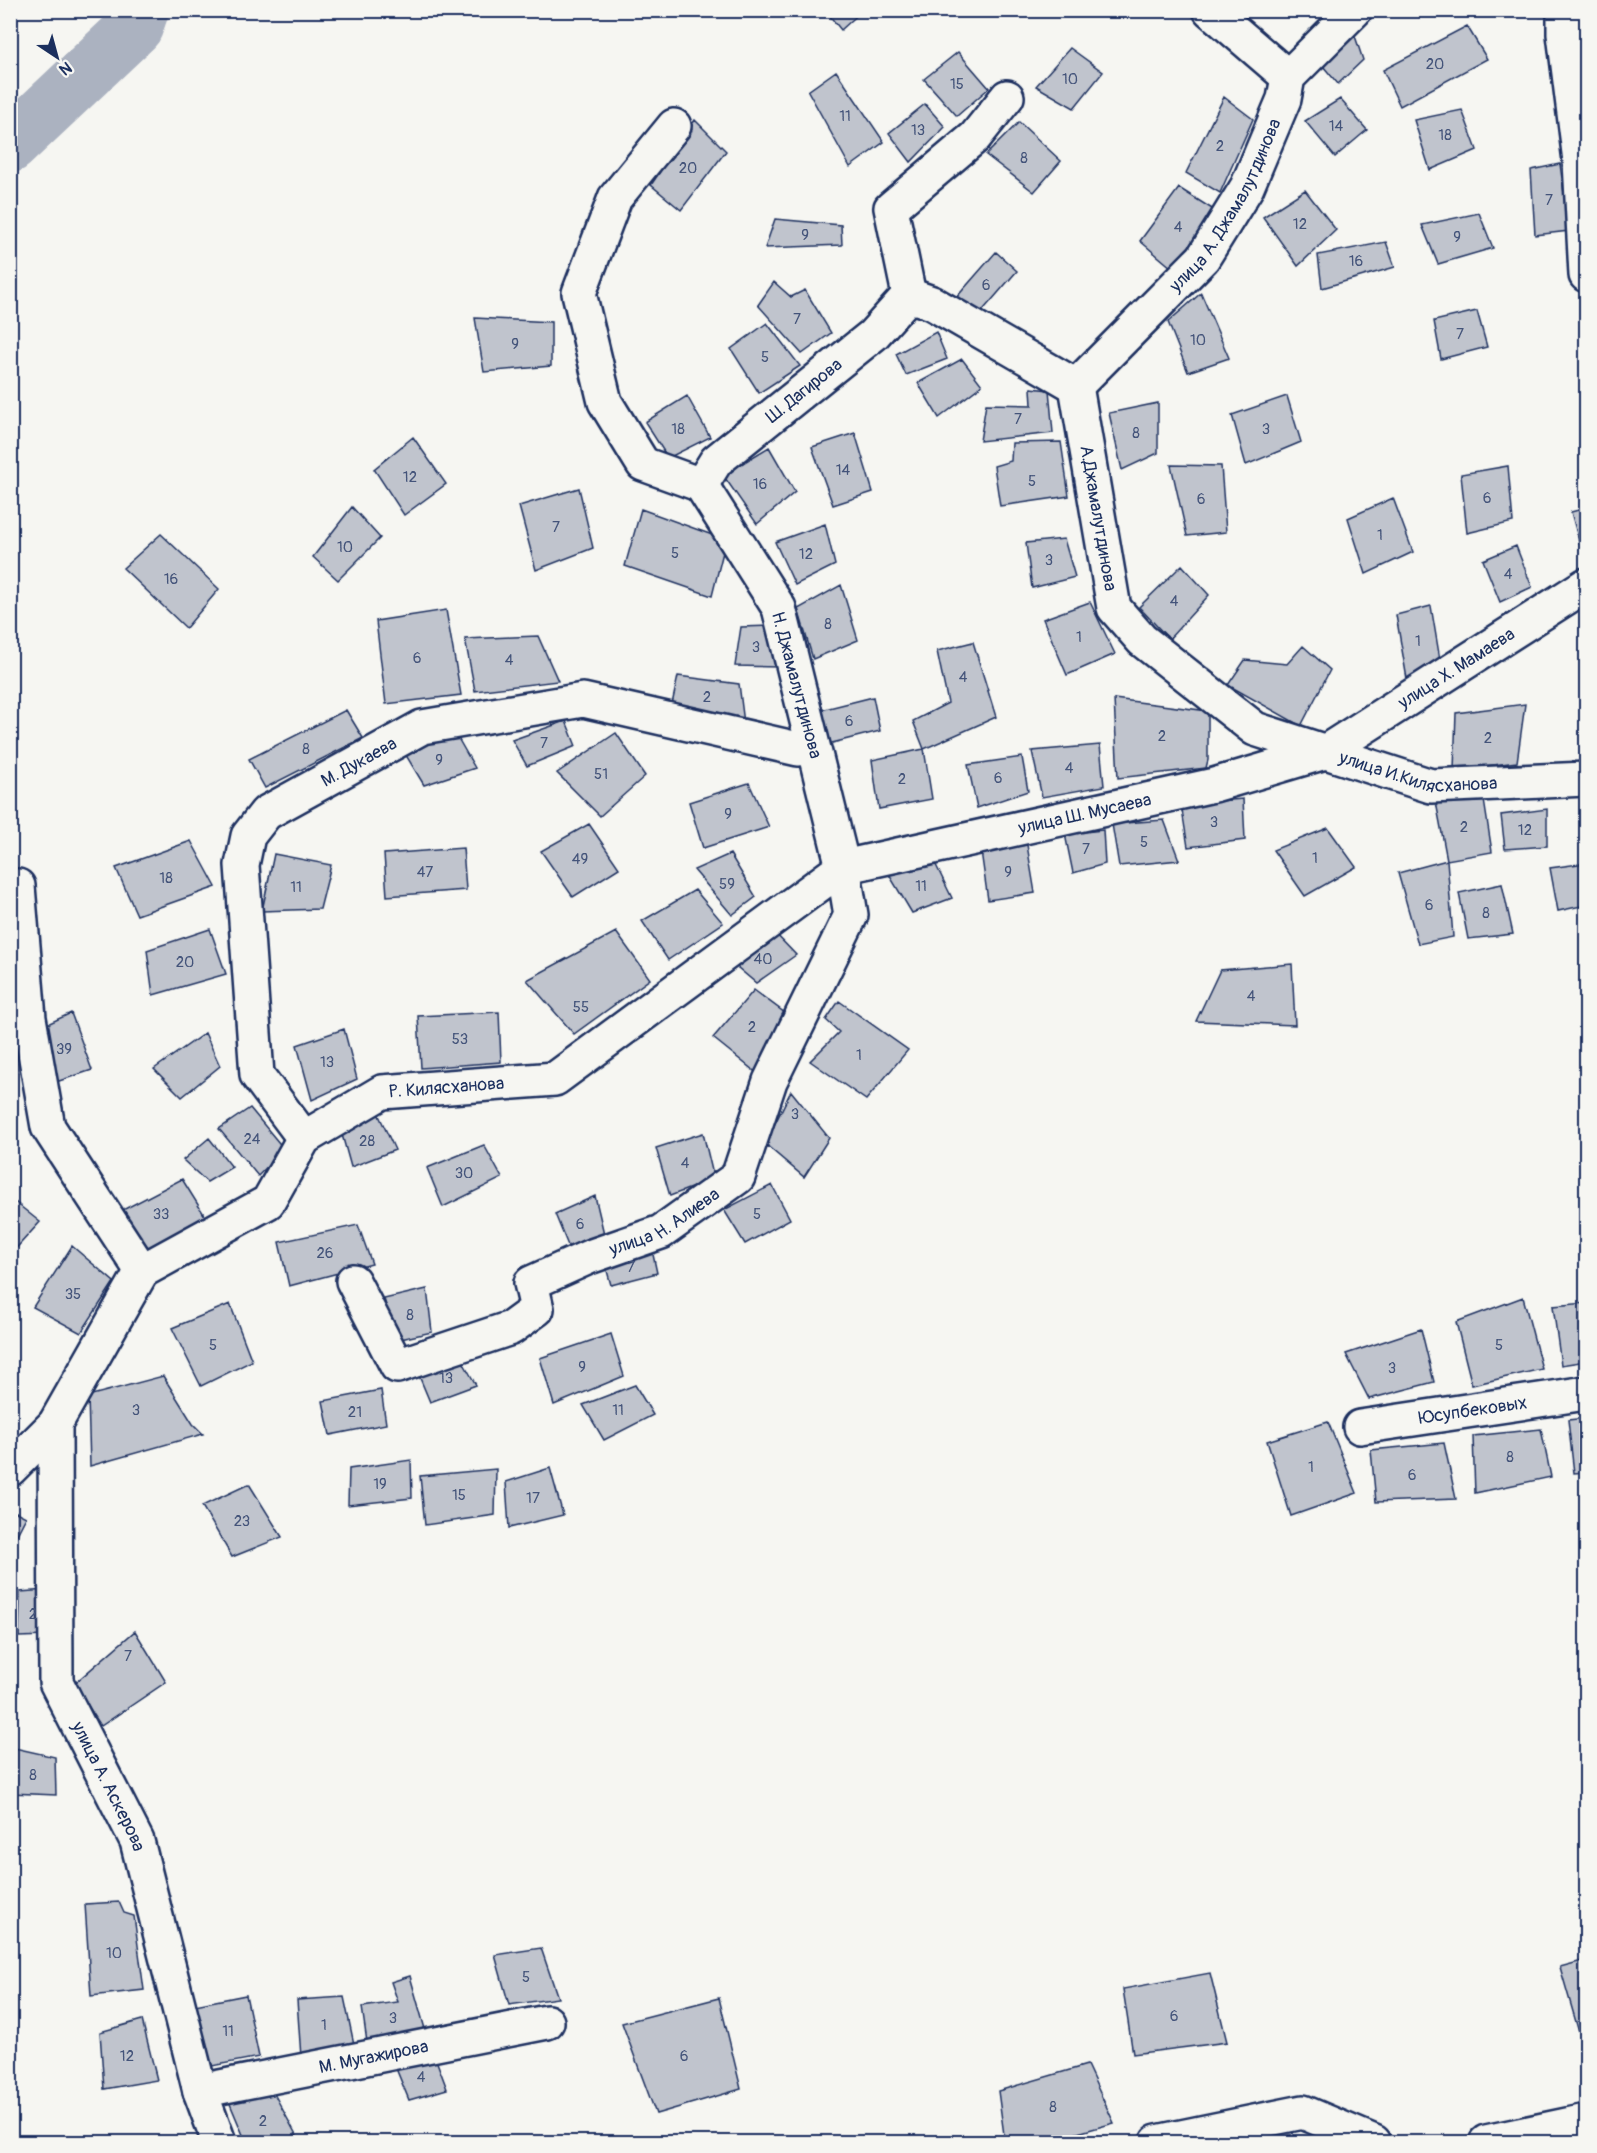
<svg xmlns="http://www.w3.org/2000/svg" width="1597" height="2153" font-family="Pangolin,sans-serif">
<style>
.lines{fill:none;stroke-linecap:round;stroke-linejoin:round}
.river{stroke:#abb2c0;stroke-width:56}
.building{fill:#c0c4cd;stroke:#1b2f5e;stroke-width:1.5}
.minor-casing{stroke:#1b2f5e;stroke-width:38}
.secondary-casing{stroke:#1b2f5e;stroke-width:38}
.minor{stroke:#f6f6f2;stroke-width:33}
.secondary{stroke:#f6f6f2;stroke-width:33}
.labels{text-anchor:middle;stroke-width:5;stroke-linejoin:round;paint-order:stroke}
.number-label{font-size:15px;fill:#44547a}
.street-label{font-size:18px;fill:#1b2f5e;stroke:#f6f6f2}
</style>
<rect width="100%" height="100%" fill="#f6f6f2"/>
<filter id="ink" filterUnits="userSpaceOnUse"><feTurbulence type="fractalNoise" baseFrequency=".0167" numOctaves="2"/><feDisplacementMap in="SourceGraphic" scale="12" xChannelSelector="R" yChannelSelector="G"/><feConvolveMatrix kernelMatrix="1 2 1 2 8 2 1 2 1" color-interpolation-filters="sRGB"/></filter>
<g filter="url(#ink)">
<g class="lines">
<path class="river" d="M10,145L135,27L141,10"/>
</g>
<path class="building" d="M825,10H863L841,30Z
M1467,26L1487,59L1400,106L1383,70Z
M1355,36L1363,60L1338,84L1323,66Z
M1070,48L1103,72L1074,108L1036,86Z
M958,52L989,88L957,116L924,79Z
M836,71L884,142L850,167L808,91Z
M1224,97L1253,119L1220,193L1186,173Z
M1340,99L1367,130L1335,157L1305,121Z
M925,104L945,127L911,162L889,133Z
M1462,110L1477,150L1430,170L1414,120Z
M695,120L726,151L681,210L651,185Z
M1019,122L1061,161L1034,192L986,155Z
M1560,164L1569,231L1535,235L1531,170Z
M1179,188L1217,212L1172,268L1140,241Z
M1305,190L1336,230L1298,266L1263,217Z
M1479,213L1493,248L1438,264L1422,225Z
M775,219L841,225L842,245L765,248Z
M1386,242L1395,267L1322,288L1318,255Z
M996,252L1017,271L978,316L955,299Z
M774,282L791,297L805,290L831,333L802,354L758,305Z
M1201,293L1229,358L1188,372L1168,322Z
M1477,311L1487,347L1441,359L1434,321Z
M475,318L551,322V366L484,372Z
M767,323L800,366L759,393L731,349Z
M936,332L947,359L906,375L896,354Z
M962,359L982,385L939,418L918,383Z
M1031,388L1049,390L1053,433L980,441L986,404L1032,405Z
M687,396L710,437L668,458L645,422Z
M1287,396L1301,442L1246,465L1232,415Z
M1158,403V453L1122,470L1109,413Z
M855,433L873,492L833,505L812,447Z
M413,437L446,484L404,515L374,469Z
M1061,442L1069,496L1000,506L994,466L1011,461L1012,443Z
M769,447L795,492L757,524L723,475Z
M1171,465L1221,466L1226,532L1187,536Z
M1508,466L1513,522L1467,533L1461,474Z
M579,488L593,548L536,570L519,506Z
M1393,498L1413,552L1366,574L1348,518Z
M352,507L380,538L338,580L313,557Z
M1586,508V562L1585,563L1571,512Z
M641,509L726,540L712,596L625,566Z
M825,524L835,565L795,585L775,542Z
M161,534L219,589L186,628L123,568Z
M1064,539L1075,577L1032,588L1026,543Z
M1516,546L1532,587L1500,602L1483,560Z
M1182,565L1209,595L1169,639L1139,607Z
M841,585L858,640L813,659L798,609Z
M1090,602L1115,654L1067,675L1043,619Z
M1431,606L1441,666L1407,679L1396,615Z
M446,610L461,695L386,704L376,621Z
M771,626L778,667L735,666L741,627Z
M538,636L558,681L475,691L465,639Z
M973,642L996,717L924,749L913,721L948,703L937,651Z
M1303,646L1330,670L1301,726L1228,685L1245,660L1287,664Z
M678,676L739,684L744,723L671,709Z
M873,697L880,731L828,744L817,711Z
M1114,699L1208,711V760L1206,768L1118,778Z
M1525,704L1517,762L1454,770L1456,713Z
M346,710L363,738L265,788L249,759Z
M566,721L576,746L527,766L512,740Z
M455,733L475,768L424,785L404,752Z
M616,733L645,776L600,816L557,773Z
M1100,745L1104,786L1042,797L1032,751Z
M924,749L932,799L879,809L872,760Z
M1022,757L1028,791L977,808L968,765Z
M749,783L769,827L703,848L689,802Z
M1580,791L1586,792V827Z
M1243,799L1245,840L1188,847L1181,804Z
M1484,800L1492,852L1447,860L1436,802Z
M1547,809V846L1505,849L1501,815Z
M1164,820L1179,860L1119,866L1112,824Z
M589,824L619,868L573,897L541,851Z
M1328,828L1356,867L1305,896L1273,850Z
M1103,830L1105,864L1073,873L1065,834Z
M191,841L216,887L137,915L116,868Z
M1027,845L1035,893L988,900L981,851Z
M463,848L466,890L387,896L384,854Z
M274,854L331,865L320,909L262,911Z
M730,854L756,897L732,915L694,870Z
M933,859L952,898L912,913L888,873Z
M1447,860L1453,937L1418,944L1398,873Z
M1586,863V905L1558,911L1550,868Z
M1502,884L1513,934L1468,939L1459,893Z
M695,890L723,923L668,960L642,921Z
M210,929L226,974L153,995L147,950Z
M772,930L796,955L756,983L731,962Z
M616,932L650,979L574,1034L527,980Z
M1292,964L1295,1025L1196,1021L1220,970Z
M754,990L789,1016L758,1074L713,1038Z
M839,1001L908,1050L866,1100L810,1061L839,1032L826,1020Z
M499,1012L501,1062L421,1068L418,1016Z
M71,1013L92,1070L53,1083L39,1028Z
M344,1029L357,1079L312,1100L297,1045Z
M205,1033L220,1066L182,1097L154,1069Z
M791,1091L829,1138L804,1177L765,1144Z
M250,1108L284,1149L258,1176L219,1129Z
M377,1111L395,1150L351,1167L341,1131Z
M703,1133L714,1179L670,1196L656,1148Z
M209,1138L232,1167L207,1182L183,1160Z
M484,1145L502,1178L443,1207L427,1168Z
M182,1179L205,1216L146,1252L117,1213Z
M772,1185L790,1219L745,1244L724,1210Z
M595,1196L604,1234L571,1253L555,1214Z
M10,1198L40,1222L10,1255Z
M358,1225L372,1264L289,1286L279,1242Z
M72,1246L114,1282L81,1333L33,1307Z
M652,1250L657,1273L611,1285L604,1260Z
M427,1289L432,1332L396,1340L384,1299Z
M1523,1297L1542,1369L1472,1385L1456,1322Z
M1586,1303V1361L1561,1365L1553,1306Z
M230,1304L252,1361L201,1386L172,1328Z
M1421,1329L1434,1382L1369,1399L1346,1354Z
M611,1334L624,1376L554,1405L540,1358Z
M461,1358L476,1385L430,1402L417,1371Z
M163,1376L193,1424L203,1434L90,1466L88,1396Z
M635,1385L653,1415L604,1440L583,1405Z
M381,1390L386,1424L330,1435L323,1401Z
M1586,1418V1472L1574,1473L1568,1420Z
M1328,1422L1357,1493L1291,1516L1267,1441Z
M1541,1429L1551,1477L1475,1493L1473,1436Z
M1444,1443L1456,1499L1376,1502L1371,1450Z
M411,1460L412,1498L348,1505L349,1469Z
M550,1468L563,1515L509,1528L506,1482Z
M496,1469L495,1515L425,1525L420,1476Z
M249,1484L282,1537L232,1557L202,1506Z
M10,1509L26,1517L10,1548Z
M46,1590V1636L19,1637L20,1592Z
M135,1631L166,1682L101,1726L74,1684Z
M10,1747L55,1757L56,1795L10,1793Z
M119,1902L124,1913L134,1916L144,1990L91,1996L85,1904Z
M541,1948L558,1998L509,2005L495,1955Z
M1586,1960V2035L1580,2036L1560,1967Z
M1210,1973L1227,2042L1133,2054L1123,1989Z
M410,1976L425,2029L367,2042L362,2007L398,2002L391,1982Z
M246,1995L259,2057L212,2066L195,2005Z
M344,1997L355,2049L301,2057L297,2000Z
M719,1998L741,2089L656,2114L622,2023Z
M142,2020L157,2080L104,2089L100,2032Z
M435,2057L447,2089L409,2100L395,2066Z
M1087,2065L1114,2123L1045,2142H1005L998,2091Z
M271,2088L300,2142H246L228,2099Z"/>
<g class="lines">
<g class="minor-casing">
<g id="minor">
<path d="M1210,10L1288,77"/>
<path d="M1564,10V34L1580,161L1586,275"/>
<path d="M674,126L615,198L579,293L605,402L643,464L701,485"/>
<path d="M909,295L932,303L1076,386"/>
<path id="s1" d="M1076,386L1114,608L1142,640L1255,729L1431,786L1586,779"/>
<path id="s2" d="M1076,386L1203,258L1247,187L1284,99L1288,77L1355,10"/>
<path id="s3" d="M701,485L716,461L873,335L909,295L891,208L975,137L1007,97"/>
<path d="M18,886L29,1018L48,1127L142,1271"/>
<path id="s4" d="M304,1138L257,1075L242,865L248,836L266,813L422,727L583,700L798,749"/>
<path id="s5" d="M353,1281L397,1366L511,1328L537,1309L531,1283L589,1257L661,1232L738,1177L770,1081L851,915L843,867L779,608L701,485"/>
<path id="s6" d="M55,1424L56,1682L137,1841L200,2091L219,2142"/>
<path id="s7" d="M1360,1427L1586,1393"/>
<path id="s8" d="M10,1469L55,1424L142,1271L268,1202L304,1138L382,1092L555,1079L843,867L1214,785L1325,752L1586,585"/>
<path id="s9" d="M200,2091L547,2022"/>
<path d="M1157,2142L1303,2112L1374,2142"/>
</g>
</g>
<g class="secondary-casing">
<path id="secondary" d="M1486,2142L1586,2121"/>
</g>
<use href="#minor" class="minor"/>
<use href="#secondary" class="secondary"/>
</g>
</g>
<g class="labels">
<g class="number-label">
<text x="1435" y="69">20</text>
<text x="1070" y="84">10</text>
<text x="957" y="89">15</text>
<text x="845" y="121">11</text>
<text x="1336" y="131">14</text>
<text x="918" y="135">13</text>
<text x="1445" y="140">18</text>
<text x="1220" y="151">2</text>
<text x="1024" y="163">8</text>
<text x="688" y="173">20</text>
<text x="1549" y="205">7</text>
<text x="1300" y="229">12</text>
<text x="1178" y="232">4</text>
<text x="805" y="240">9</text>
<text x="1457" y="242">9</text>
<text x="1356" y="266">16</text>
<text x="986" y="290">6</text>
<text x="797" y="324">7</text>
<text x="1460" y="339">7</text>
<text x="1198" y="345">10</text>
<text x="515" y="349">9</text>
<text x="765" y="362">5</text>
<text x="1018" y="424">7</text>
<text x="678" y="434">18</text>
<text x="1266" y="434">3</text>
<text x="1136" y="438">8</text>
<text x="843" y="475">14</text>
<text x="410" y="482">12</text>
<text x="1032" y="486">5</text>
<text x="760" y="489">16</text>
<text x="1487" y="503">6</text>
<text x="1201" y="504">6</text>
<text x="556" y="532">7</text>
<text x="1380" y="540">1</text>
<text x="345" y="552">10</text>
<text x="675" y="558">5</text>
<text x="806" y="559">12</text>
<text x="1049" y="565">3</text>
<text x="1508" y="579">4</text>
<text x="171" y="584">16</text>
<text x="1174" y="606">4</text>
<text x="828" y="629">8</text>
<text x="1079" y="642">1</text>
<text x="1418" y="646">1</text>
<text x="756" y="652">3</text>
<text x="417" y="663">6</text>
<text x="509" y="665">4</text>
<text x="963" y="682">4</text>
<text x="707" y="702">2</text>
<text x="849" y="726">6</text>
<text x="1162" y="741">2</text>
<text x="1488" y="743">2</text>
<text x="544" y="748">7</text>
<text x="306" y="754">8</text>
<text x="439" y="765">9</text>
<text x="1069" y="773">4</text>
<text x="601" y="779">51</text>
<text x="998" y="783">6</text>
<text x="902" y="784">2</text>
<text x="728" y="819">9</text>
<text x="1214" y="827">3</text>
<text x="1464" y="832">2</text>
<text x="1525" y="835">12</text>
<text x="1144" y="847">5</text>
<text x="1086" y="854">7</text>
<text x="1315" y="863">1</text>
<text x="580" y="864">49</text>
<text x="425" y="877">47</text>
<text x="1008" y="877">9</text>
<text x="166" y="883">18</text>
<text x="727" y="889">59</text>
<text x="921" y="891">11</text>
<text x="296" y="892">11</text>
<text x="1429" y="910">6</text>
<text x="1486" y="918">8</text>
<text x="763" y="964">40</text>
<text x="185" y="967">20</text>
<text x="1251" y="1001">4</text>
<text x="581" y="1012">55</text>
<text x="752" y="1032">2</text>
<text x="460" y="1044">53</text>
<text x="64" y="1054">39</text>
<text x="859" y="1060">1</text>
<text x="327" y="1067">13</text>
<text x="795" y="1119">3</text>
<text x="252" y="1144">24</text>
<text x="367" y="1146">28</text>
<text x="685" y="1168">4</text>
<text x="464" y="1178">30</text>
<text x="161" y="1219">33</text>
<text x="757" y="1219">5</text>
<text x="580" y="1229">6</text>
<text x="325" y="1258">26</text>
<text x="631" y="1272">7</text>
<text x="73" y="1299">35</text>
<text x="410" y="1320">8</text>
<text x="213" y="1350">5</text>
<text x="1499" y="1350">5</text>
<text x="582" y="1372">9</text>
<text x="1392" y="1373">3</text>
<text x="446" y="1383">13</text>
<text x="136" y="1415">3</text>
<text x="618" y="1415">11</text>
<text x="355" y="1417">21</text>
<text x="1510" y="1462">8</text>
<text x="1311" y="1472">1</text>
<text x="1412" y="1480">6</text>
<text x="380" y="1489">19</text>
<text x="459" y="1500">15</text>
<text x="533" y="1503">17</text>
<text x="242" y="1526">23</text>
<text x="33" y="1619">2</text>
<text x="128" y="1661">7</text>
<text x="33" y="1780">8</text>
<text x="114" y="1958">10</text>
<text x="526" y="1982">5</text>
<text x="1174" y="2021">6</text>
<text x="393" y="2023">3</text>
<text x="324" y="2030">1</text>
<text x="228" y="2036">11</text>
<text x="127" y="2061">12</text>
<text x="684" y="2061">6</text>
<text x="421" y="2082">4</text>
<text x="1053" y="2112">8</text>
<text x="263" y="2126">2</text>
</g>
<g class="street-label">
<text dy="6" stroke="none"><textPath href="#s2" startOffset="237">улица А. Джамалутдинова</textPath></text>
<text dy="6" stroke="none"><textPath href="#s3" startOffset="141">Ш. Дагирова</textPath></text>
<text dy="6" stroke="none"><textPath href="#s1" startOffset="134">А.Джамалутдинова</textPath></text>
<text dy="6" stroke="none"><textPath href="#s8" startOffset="1730">улица Х. Мамаева</textPath></text>
<text transform="translate(797 685) rotate(75)" y="6">Н. Джамалутдинова</text>
<text dy="6" stroke="none"><textPath href="#s4" startOffset="454">М. Дукаева</textPath></text>
<text dy="6" stroke="none"><textPath href="#s1" startOffset="582">улица И.Килясханова</textPath></text>
<text dy="6" stroke="none"><textPath href="#s8" startOffset="1326">улица Ш. Мусаева</textPath></text>
<text dy="6" stroke="none"><textPath href="#s8" startOffset="612">Р. Килясханова</textPath></text>
<text dy="6" stroke="none"><textPath href="#s5" startOffset="422">улица Н. Алиева</textPath></text>
<text dy="6" stroke="none"><textPath href="#s7" startOffset="114">Юсупбековых</textPath></text>
<text dy="6" stroke="none"><textPath href="#s6" startOffset="375">улица А. Аскерова</textPath></text>
<text dy="6" stroke="none"><textPath href="#s9" startOffset="177">М. Мугажирова</textPath></text>
</g>
</g>
<rect width="1597" height="2153" fill="none" stroke="#f6f6f2" stroke-width="36"/>
<rect x="18" y="18" width="1561" height="2117" fill="none" stroke="#1b2f5e" stroke-width="2" filter="url(#ink)"/>
<g transform="translate(57 57) rotate(144)" stroke="#f6f6f2" stroke-width="4.5" paint-order="stroke">
<path d="M0-4.5L10 22L0 15L-10 22Z" fill="#1b2f5e"/>
<text y="-9" font-size="16" font-weight="bold" text-anchor="middle" fill="#1b2f5e">N</text>
</g>
</svg>
